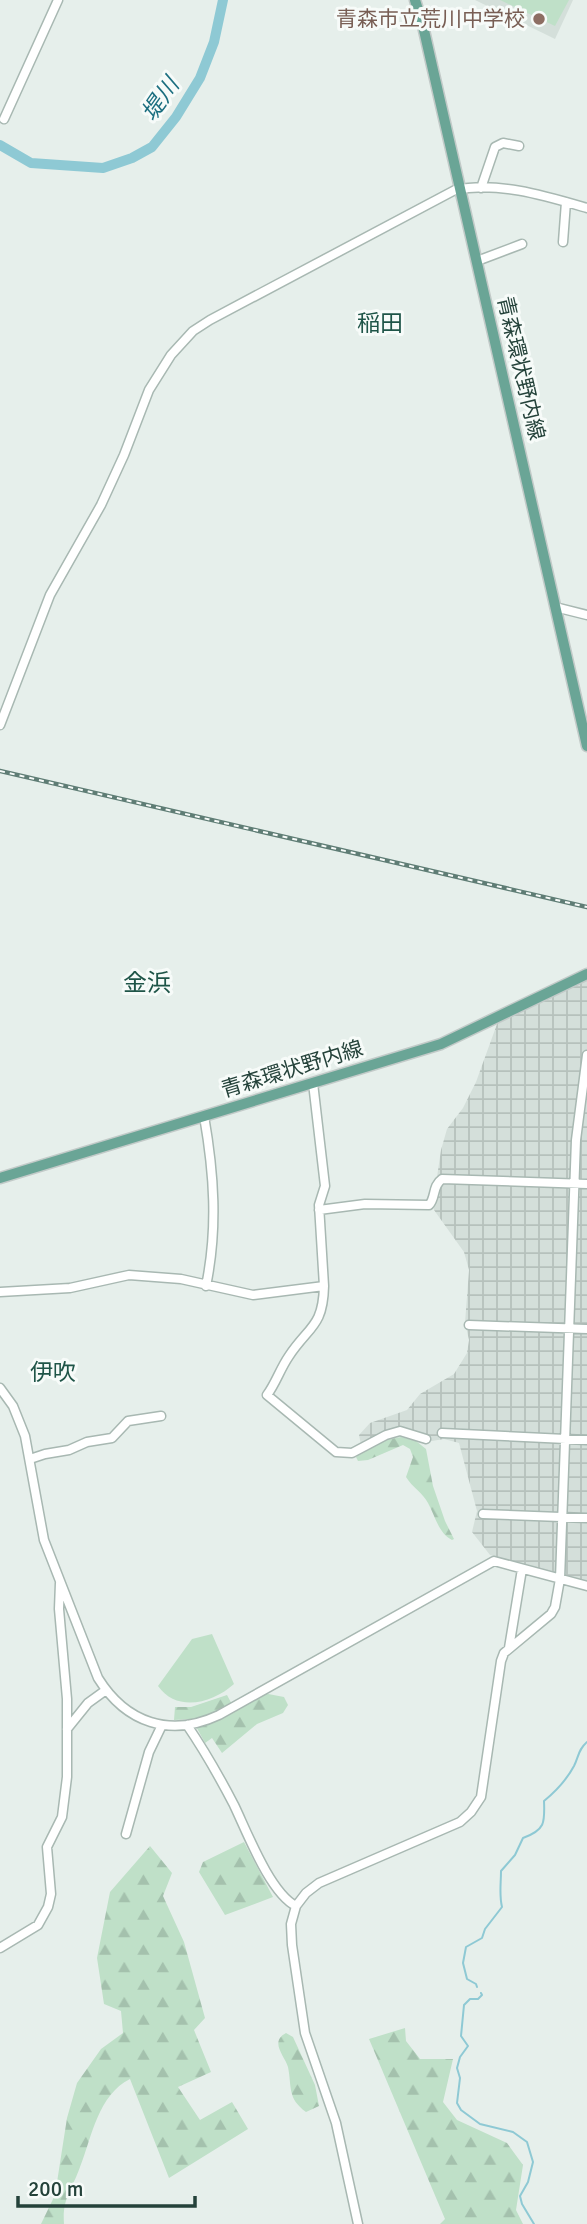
<svg xmlns="http://www.w3.org/2000/svg" width="587" height="2224" font-family="Signika,'Noto Sans JP',sans-serif">
<style>
.built{fill:#d4dfda}
.industrial{fill:url(#industrial-grid)}
.forest{fill:url(#forest-firs)}
.pitch{fill:#bfe0c8}
.lines{fill:none;stroke-linecap:round;stroke-linejoin:round}
.stream{stroke:#8ec9d4;stroke-width:2}
.river{stroke:#8ec9d4;stroke-width:10}
.minor-casing{stroke:#a8b8b2;stroke-width:11}
.major-casing{stroke:#c2cac8;stroke-width:13}
.minor{stroke:#fff;stroke-width:8}
.major{stroke:#6aa596;stroke-width:10}
.rail-casing{stroke:#5f7d75;stroke-width:4.5}
.rail{stroke:#f7fbf9;stroke-width:2;stroke-dasharray:5;stroke-linecap:butt}
.education-dot{fill:#8d6e63;stroke:#f7fbf9;stroke-width:2.5}
.labels{text-anchor:middle;stroke-width:6;stroke-linejoin:round;paint-order:stroke}
.education-label{font-size:21px;fill:#785e54;stroke:#f7fbf9;text-anchor:end}
.street-label{font-size:21px;fill:#24423a;stroke:#f7fbf9}
.water-label{font-size:23px;font-style:italic;fill:#1c6f80;stroke:#f7fbf9}
.neighbourhood-label{font-size:23px;fill:#1f5548;stroke:#f7fbf9}
.quarter-label{font-size:24px;fill:#1f5548;stroke:#f7fbf9}
</style>
<defs>
<pattern id="industrial-grid" width="8" height="8" patternUnits="userSpaceOnUse" patternTransform="scale(1.75)"><rect width="8" height="8" fill="#d4dfda"/><path d="M0 4h8M4 0v8" fill="none" stroke="#b6c1bc"/></pattern>
<pattern id="forest-firs" width="22" height="20" patternUnits="userSpaceOnUse" patternTransform="scale(1.75)"><rect width="22" height="20" fill="#bfe0c8"/><path d="M5 1l3.5 6h-7zM16 11l3.5 6h-7z" fill="#a4c1ad"/></pattern>
</defs>
<rect width="100%" height="100%" fill="#e6efeb"/>
<path class="built" d="M475,0H573L555,39Z"/>
<path class="industrial" d="M587,979V1584L490,1555L472,1532L477,1511L459,1443L444,1439L426,1442L401,1433L361,1445L359,1435L370,1423L407,1410L420,1394L454,1374L467,1353L469,1340L465,1323L469,1270L464,1252L434,1210L433,1204L441,1150L447,1129L463,1108L476,1082L497,1024Z"/>
<path class="forest" d="M401,1437L416,1441L426,1449L433,1486L445,1521L454,1539L452,1540C438,1533 435,1515 428,1503C423,1493 412,1487 406,1477L413,1457L410,1449L403,1445L368,1460L358,1461L356,1457C368,1447 386,1439 401,1437Z
M263,1693L284,1697L288,1705L283,1713L257,1724L222,1753L212,1738L205,1743L192,1719L174,1720L175,1707H191L227,1695L235,1710Z
M244,1842L273,1897L225,1915L199,1872L203,1862Z
M150,1846L172,1873L163,1896L184,1942L205,2018L194,2030L211,2072L178,2087L200,2120L232,2102L248,2129L169,2178L130,2079C98,2095 92,2136 80,2167C72,2190 62,2198 64,2224H41L55,2195L67,2118L77,2083L101,2049L123,2033L121,2011L104,2004L97,1958L110,1892Z
M405,2028L406,2041L420,2059H453L443,2102L457,2120L507,2143L523,2165L516,2210L523,2224H440L445,2219L369,2039Z
M286,2033L293,2037L315,2085L319,2106L306,2112C287,2098 292,2087 288,2067C285,2056 269,2042 286,2033Z"/>
<path class="pitch" d="M500,0H569L555,26Z
M212,1634L234,1684C213,1703 177,1713 158,1686L192,1639Z"/>
<g class="lines">
<path class="stream" d="M477,1987L476,1984L467,1979L463,1963L466,1947L482,1938L485,1929L502,1907C499,1895 501,1884 501,1871L515,1855L523,1838C545,1830 545,1823 544,1801C555,1792 567,1779 574,1766C579,1756 578,1750 587,1742
M481,1993L482,1995L478,1999H470L464,2005L461,2036L468,2046L460,2057L457,2068L460,2078L457,2103L461,2110L480,2124L513,2132L527,2142L533,2162L528,2182L520,2196L522,2204L534,2224"/>
<path class="river" d="M0,145L31,163L103,168L132,158L152,147L176,117L200,78L214,42L223,0"/>
<g class="minor-casing">
<path id="minor" d="M4,119L58,0
M481,188L495,147L503,143L519,146
M563,242L566,202
M477,261L522,244
M555,607L587,615
M0,725L50,595L101,505L124,455L149,390L171,355L193,331L210,320L455,190C498,181 546,196 587,208
M313,1083L325,1186L319,1205L324,1286
M204,1116C214,1173 218,1228 206,1286
M319,1210L365,1204L429,1205C436,1198 432,1186 442,1179L587,1184
M0,1292L70,1288L129,1275L181,1279L253,1295L324,1286C323,1327 309,1326 289,1356C280,1369 276,1383 267,1395L336,1452L352,1453L386,1435L400,1431L426,1439
M469,1325L587,1329
M0,1388L13,1406L25,1436L44,1540L98,1678C126,1723 170,1738 219,1715L494,1561L587,1586
M442,1433L587,1440
M30,1459L45,1454L69,1450L87,1442L112,1438L128,1421L161,1416
M483,1514L587,1518
M509,1648L522,1569
M187,1725C204,1750 220,1778 234,1805C247,1832 270,1893 296,1906
M67,1729L88,1703L106,1690
M126,1834L149,1752L162,1725
M0,1948L38,1925L48,1907L51,1894L47,1847L62,1817L67,1777V1699L59,1609L60,1583
M358,2224L336,2123L305,2033L292,1945L291,1924L296,1906L306,1893L319,1883L460,1822L471,1812L481,1797L501,1661L504,1653L551,1614L555,1607L560,1579L576,1140L587,1055"/>
</g>
<g class="major-casing">
<path id="major" d="M415,0L423,26L587,746
M0,1178L441,1044L587,974"/>
</g>
<use href="#minor" class="minor"/>
<use href="#major" class="major"/>
<g class="rail-casing">
<path id="rail" d="M0,771L587,907"/>
</g>
<use href="#rail" class="rail"/>
</g>
<circle class="education-dot" cx="539" cy="19" r="7"/>
<g class="labels">
<g class="education-label">
<text x="525" y="26">青森市立荒川中学校</text>
</g>
<g class="street-label">
<text transform="translate(521 368) rotate(77)" y="7">青森環状野内線</text>
<text transform="translate(292 1069) rotate(-17)" y="7">青森環状野内線</text>
</g>
<g class="water-label">
<text transform="translate(160 99) rotate(-55)" y="8">堤川</text>
</g>
<g class="neighbourhood-label">
<text x="380" y="331">稲田</text>
<text x="53" y="1380">伊吹</text>
</g>
<g class="quarter-label">
<text x="147" y="991">金浜</text>
</g>
</g>
<path d="M18 2196v10h177v-10" fill="none" stroke="#24423a" stroke-width="3.5"/>
<text x="28" y="2196" font-size="21" fill="#24423a" stroke="#f7fbf9" stroke-width="5" paint-order="stroke">200 m</text>
</svg>
